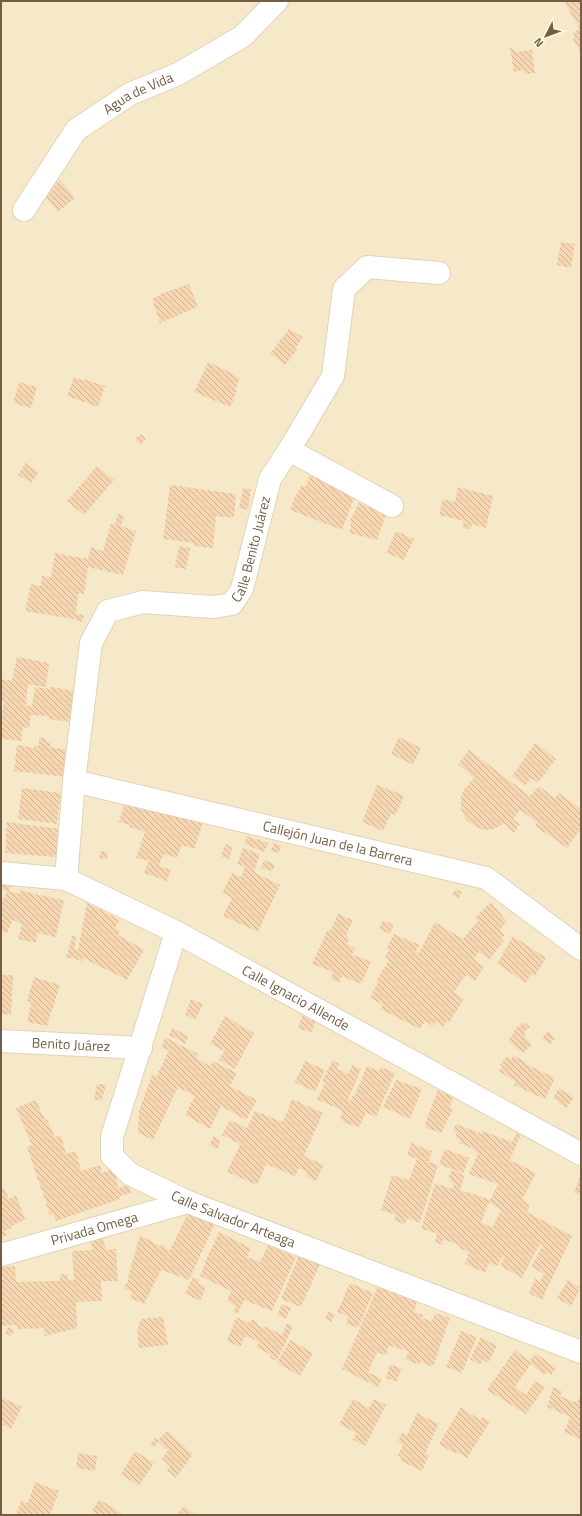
<svg xmlns="http://www.w3.org/2000/svg" width="582" height="1516" font-family="'Titillium Web',sans-serif">
<style>
.residential{fill:#f6e9c9}
.building{fill:url(#building-back-hatch);fill-rule:evenodd}
.lines{fill:none;stroke-linecap:round;stroke-linejoin:round}
.minor-casing{stroke:#e2d2b8;stroke-width:24}
.minor{stroke:#fff;stroke-width:22}
.labels{text-anchor:middle;stroke-width:4;stroke-linejoin:round;paint-order:stroke}
.street-label{font-size:14px;fill:#755d43;stroke:#fff9e4}
</style>
<defs>
<pattern id="building-back-hatch" width="6" height="6" patternUnits="userSpaceOnUse"><rect width="6" height="6" fill="#f6d7b1"/><path d="M-1 5l2 2M0 0l6 6M5-1l2 2" fill="none" stroke="#ccb292"/></pattern>
</defs>
<rect width="100%" height="100%" fill="#fef6db"/>
<path class="residential" d="M1,1H581V1515H1Z"/>
<path class="building" d="M568,1H581V54L573,39L575,38L573,34L579,28L565,3Z
M510,48L517,52L532,50L535,73L524,74L523,70L514,72Z
M60,180L75,198L58,212L43,194Z
M561,242L575,244L571,268L557,265Z
M189,284L198,307L160,323L152,299L161,294Z
M289,329L303,337L295,349L297,350L285,365L270,354Z
M208,362L234,374V375L240,378L235,390H237L230,407L194,392Z
M74,377L84,381V379L105,386L98,407L67,396Z
M19,382L37,387L31,408L13,403Z
M141,434L146,439L140,445L135,439Z
M25,463L39,472L31,483L18,475Z
M97,466L114,480L84,515L67,501Z
M311,473L357,491L342,530L290,510L295,497L302,485L305,487Z
M170,485L236,494L234,518L216,516L213,548L193,546L194,543L163,539Z
M458,487L493,496L486,528L472,524L471,529L462,528L464,521L439,515L443,499L455,502Z
M243,488L251,489L248,510L239,508Z
M359,503L386,514L377,540L349,533L351,527L350,520Z
M118,514L124,515L121,526L136,531L123,575L88,567L84,594L78,593L76,614L84,615L82,622L73,619L25,611L31,584L41,586L42,576L51,577L55,553L88,559L91,547L103,551L111,523L115,524Z
M396,531L414,539L404,560L386,553Z
M179,546L190,548L186,569L175,567Z
M17,657L49,663L46,687L28,684L26,706H32L35,687L50,689L51,687L75,691L72,722L48,719V716L31,715L29,728L23,727L21,741L1,739V723L4,701L1,700V679L12,681Z
M39,737L46,739V742L51,743L50,747L69,750L66,777L14,771L17,745L34,748V745L39,746Z
M399,737L421,748L413,765L391,754Z
M535,743L556,759L538,783L531,778L525,786L512,776Z
M469,750L530,796L539,786L555,798L559,793L581,809V828L567,848L535,826L537,822L520,810L513,819L520,824L514,833L507,827L508,826L503,824L493,829L484,830L476,827L466,820L461,809V797L463,791L474,778L458,764Z
M377,785L404,795L399,808L395,815L391,813L383,831L362,822Z
M22,788L61,793L57,824L18,819Z
M126,798L204,820L194,849L182,845L177,858L163,854L159,866L171,870L167,881L144,873L149,861L136,858L145,832L129,827L130,825L119,822Z
M7,822L60,829L56,857L5,853Z
M247,836L268,843L264,852L244,844Z
M274,843L281,845L279,853L271,851Z
M225,844L233,847L229,859L221,857Z
M243,848L260,854L254,872L280,885L258,932L223,916L232,898L222,893L232,873L241,877L245,867L237,864Z
M101,851L108,852L107,859L99,858Z
M264,860L275,864L273,871L261,868Z
M1,882L12,884L9,891L20,894L21,890L35,894L64,900L56,937L37,933L36,943L18,939L22,924L13,920L7,933L1,931V901L2,898L4,899L7,891L1,889Z
M455,889L462,892L458,899L452,895Z
M491,902L507,922L499,930L505,935L501,939L504,941L489,960L479,952L474,959L484,967L475,981L467,975L465,976L454,992L464,999L449,1023L447,1021L443,1027L436,1022L433,1026L425,1021L420,1029L380,1009L383,1005L370,998L378,982L376,981L389,960L385,957L389,950L387,948L394,934L420,945L416,951L419,953L435,922L463,939L478,921L484,925L475,918Z
M87,903L120,920L115,928L121,931L118,935L144,950L127,980L83,958L82,962L76,959L66,958L72,936H76L75,949L78,950Z
M338,914L353,920L346,936L349,938L347,944L355,948L352,954L371,962L361,984L342,976L339,983L331,979L333,972L312,964L328,929L330,931Z
M383,920L394,925L390,934L379,929Z
M513,936L546,958L535,976L531,974L526,983L497,964Z
M1,975H13L11,1015L1,1014Z
M34,977L60,985L47,1026L27,1022L31,1002L27,1001Z
M191,999L203,1004L196,1019L185,1015Z
M225,1016L239,1024L238,1025L254,1033L235,1069L219,1060L224,1051L210,1044Z
M302,1016L316,1021L311,1033L298,1028Z
M523,1023L524,1024L525,1023L530,1027L524,1032L526,1034L524,1036L532,1045L523,1053L508,1041L515,1031L514,1030Z
M172,1028L189,1036L185,1044L169,1035Z
M548,1031L555,1038L550,1045L542,1038Z
M165,1037L198,1054L196,1058L210,1066L213,1061L237,1073L230,1086L257,1100L246,1120L221,1106L210,1129L185,1115L195,1096L178,1087L153,1140L138,1133L139,1111L152,1074L157,1076L169,1050L162,1048Z
M513,1055L525,1062L526,1064L555,1078L545,1099L514,1085L515,1081L499,1071L502,1066L500,1065L507,1056L511,1059Z
M333,1060L339,1064L337,1069L349,1074L352,1065L361,1069L348,1100L350,1101L354,1094L355,1095L367,1066L379,1071L381,1067L395,1073L376,1117L366,1113L359,1127L347,1124L340,1119L343,1111L317,1099L325,1083L322,1081Z
M305,1061L325,1070L315,1092L295,1082Z
M396,1080L422,1089L410,1119L383,1107Z
M97,1084H106L102,1100H94Z
M440,1084L455,1093L450,1107L453,1109L441,1133L426,1128L425,1124Z
M559,1088L574,1098L566,1108L553,1098Z
M292,1099L323,1113L304,1156L324,1165L316,1181L306,1176L307,1172L299,1168L295,1176L266,1164L257,1185L227,1172L240,1144L222,1135L230,1120L247,1128L255,1111L283,1122Z
M36,1100L45,1120L47,1119L55,1137L61,1135L66,1154L76,1151L81,1171L100,1165L102,1173L110,1170L116,1175L118,1188L129,1185L131,1193L120,1196V1199L56,1221L53,1213L50,1215L27,1147L32,1145L16,1108Z
M456,1124L482,1134L483,1131L512,1142L520,1127L523,1129L510,1160L536,1173L522,1200L530,1205L527,1212L572,1236L542,1300L529,1293L535,1279L540,1282L544,1274L531,1267L543,1245L540,1244L522,1278L500,1266L504,1258L502,1257L497,1266L489,1263L485,1273L465,1264L469,1252L459,1248L460,1246L443,1239L442,1245L435,1242L437,1233L421,1229L435,1183L452,1189L454,1184L450,1182L451,1179L448,1178L452,1170L465,1176L460,1190L468,1193V1192L490,1200L498,1184L469,1174L478,1153L475,1152V1150L459,1143L461,1140L455,1137L457,1133L453,1131ZM489,1202L501,1210L492,1228L481,1222Z
M214,1136L221,1140L217,1149L209,1145Z
M411,1143L432,1151L429,1162L438,1165L420,1223L407,1218L405,1224L394,1221L396,1215L381,1210L392,1175L409,1180L417,1159L407,1155Z
M445,1149L469,1158L463,1174L439,1164Z
M581,1174V1196L574,1192Z
M4,1188L9,1199L16,1195L25,1219L12,1226V1228L5,1231L7,1235L1,1237V1189Z
M190,1209L216,1221L189,1280L161,1270L144,1304L130,1298L132,1292L124,1288L129,1278L128,1277L140,1235L160,1246L161,1244L166,1246L165,1248L170,1250Z
M219,1232L251,1248L247,1257L260,1262L268,1245L296,1257L272,1311L244,1300L238,1314L233,1312L236,1306L227,1301L231,1291L200,1276L206,1262H205Z
M103,1237L106,1250L116,1249L118,1281H101L102,1301L76,1302L77,1328L45,1336L44,1328L17,1329V1325L1,1326V1267L15,1266L16,1282L60,1281V1275L68,1274V1280H74L72,1251L92,1250L91,1240Z
M300,1253L321,1262L301,1307L281,1299Z
M193,1277L200,1280L198,1283L206,1287L200,1301L185,1294Z
M568,1280L581,1288L571,1306L557,1298Z
M350,1283L373,1293L358,1328L346,1324L348,1316L337,1312Z
M379,1284L417,1301L414,1312L423,1315L422,1318L432,1321L435,1313L450,1318L433,1367L420,1362L419,1365L405,1359L409,1351L389,1346L386,1355L377,1353L368,1372L382,1379L378,1387L342,1369Z
M282,1304L291,1308L286,1319L277,1315Z
M329,1311L335,1314L331,1322L325,1318Z
M163,1317L168,1345L139,1348L137,1330L141,1319Z
M236,1317L250,1323L252,1319L258,1323L257,1325L265,1328V1326L282,1335L287,1323L293,1326L277,1361L270,1358L271,1355L256,1347L259,1342L245,1336L240,1347L227,1341Z
M8,1327L14,1330L11,1336L5,1333Z
M461,1331L477,1337L462,1373L446,1367Z
M481,1337L497,1346L488,1363L483,1360L479,1365L470,1359Z
M290,1340L313,1353L300,1376L277,1363Z
M515,1350L529,1361L536,1353L556,1369L551,1375L547,1371L544,1375L531,1364L515,1387L526,1395L535,1381L545,1387L526,1414L487,1390Z
M390,1364L402,1369L396,1382L386,1378Z
M553,1387L562,1391L560,1396L577,1403L581,1393V1440L564,1432L570,1417L547,1407Z
M1,1397L22,1407L11,1429L1,1424Z
M353,1399L369,1408L374,1399L386,1405L365,1446L353,1440L356,1433L339,1424Z
M461,1407L480,1420L482,1417L490,1422L467,1458L456,1452L455,1454L439,1444Z
M417,1413L439,1424L425,1453L429,1455L422,1471L399,1460L401,1457L398,1455L403,1445L398,1441L402,1433L407,1435Z
M167,1431L193,1454L176,1478L167,1470L170,1466L162,1459L168,1450L158,1442L154,1448L150,1445L155,1438L158,1440Z
M135,1451L154,1463L139,1486L121,1474Z
M78,1453L97,1456L95,1471L76,1468Z
M35,1482L59,1491L50,1515H16L21,1501L28,1503Z
M99,1500L111,1506L123,1515H99L92,1511Z
M184,1506L189,1510L195,1515H176Z"/>
<g class="lines">
<g class="minor-casing">
<g id="minor">
<path id="s1" d="M24,210L76,130L130,94L178,74L243,36L277,1"/>
<path d="M289,450L392,506"/>
<path id="s2" d="M74,781L486,878L581,949"/>
<path id="s3" d="M1,873L66,879L176,932L581,1154"/>
<path id="s4" d="M66,879L74,781L91,643L108,611L143,602L213,607L232,604L242,589L270,479L289,450L333,376L344,289L367,267L439,273"/>
<path id="s5" d="M176,932L112,1137V1156L130,1174L188,1202L581,1352"/>
<path id="s6" d="M1,1041L141,1048"/>
<path id="s7" d="M1,1255L188,1202"/>
</g>
</g>
<use href="#minor" class="minor"/>
</g>
<g class="labels">
<g class="street-label">
<text dy="5" stroke="none"><textPath href="#s1" startOffset="168">Agua de Vida</textPath></text>
<text dy="5" stroke="none"><textPath href="#s4" startOffset="458">Calle Benito Juárez</textPath></text>
<text dy="5" stroke="none"><textPath href="#s2" startOffset="271">Callejón Juan de la Barrera</textPath></text>
<text dy="5" stroke="none"><textPath href="#s3" startOffset="324">Calle Ignacio Allende</textPath></text>
<text dy="5" stroke="none"><textPath href="#s6" startOffset="70">Benito Juárez</textPath></text>
<text dy="5" stroke="none"><textPath href="#s5" startOffset="372">Calle Salvador Arteaga</textPath></text>
<text dy="5" stroke="none"><textPath href="#s7" startOffset="97">Privada Omega</textPath></text>
</g>
</g>
<rect width="582" height="1516" fill="none" stroke="#755d43" stroke-width="4"/>
<g transform="translate(546 36) rotate(228)" stroke="#fff9e4" stroke-width="3" paint-order="stroke">
<path d="M0-3L7 15L0 10L-7 15Z" fill="#755d43"/>
<text y="-6" font-size="11" font-weight="bold" text-anchor="middle" fill="#755d43">N</text>
</g>
</svg>
